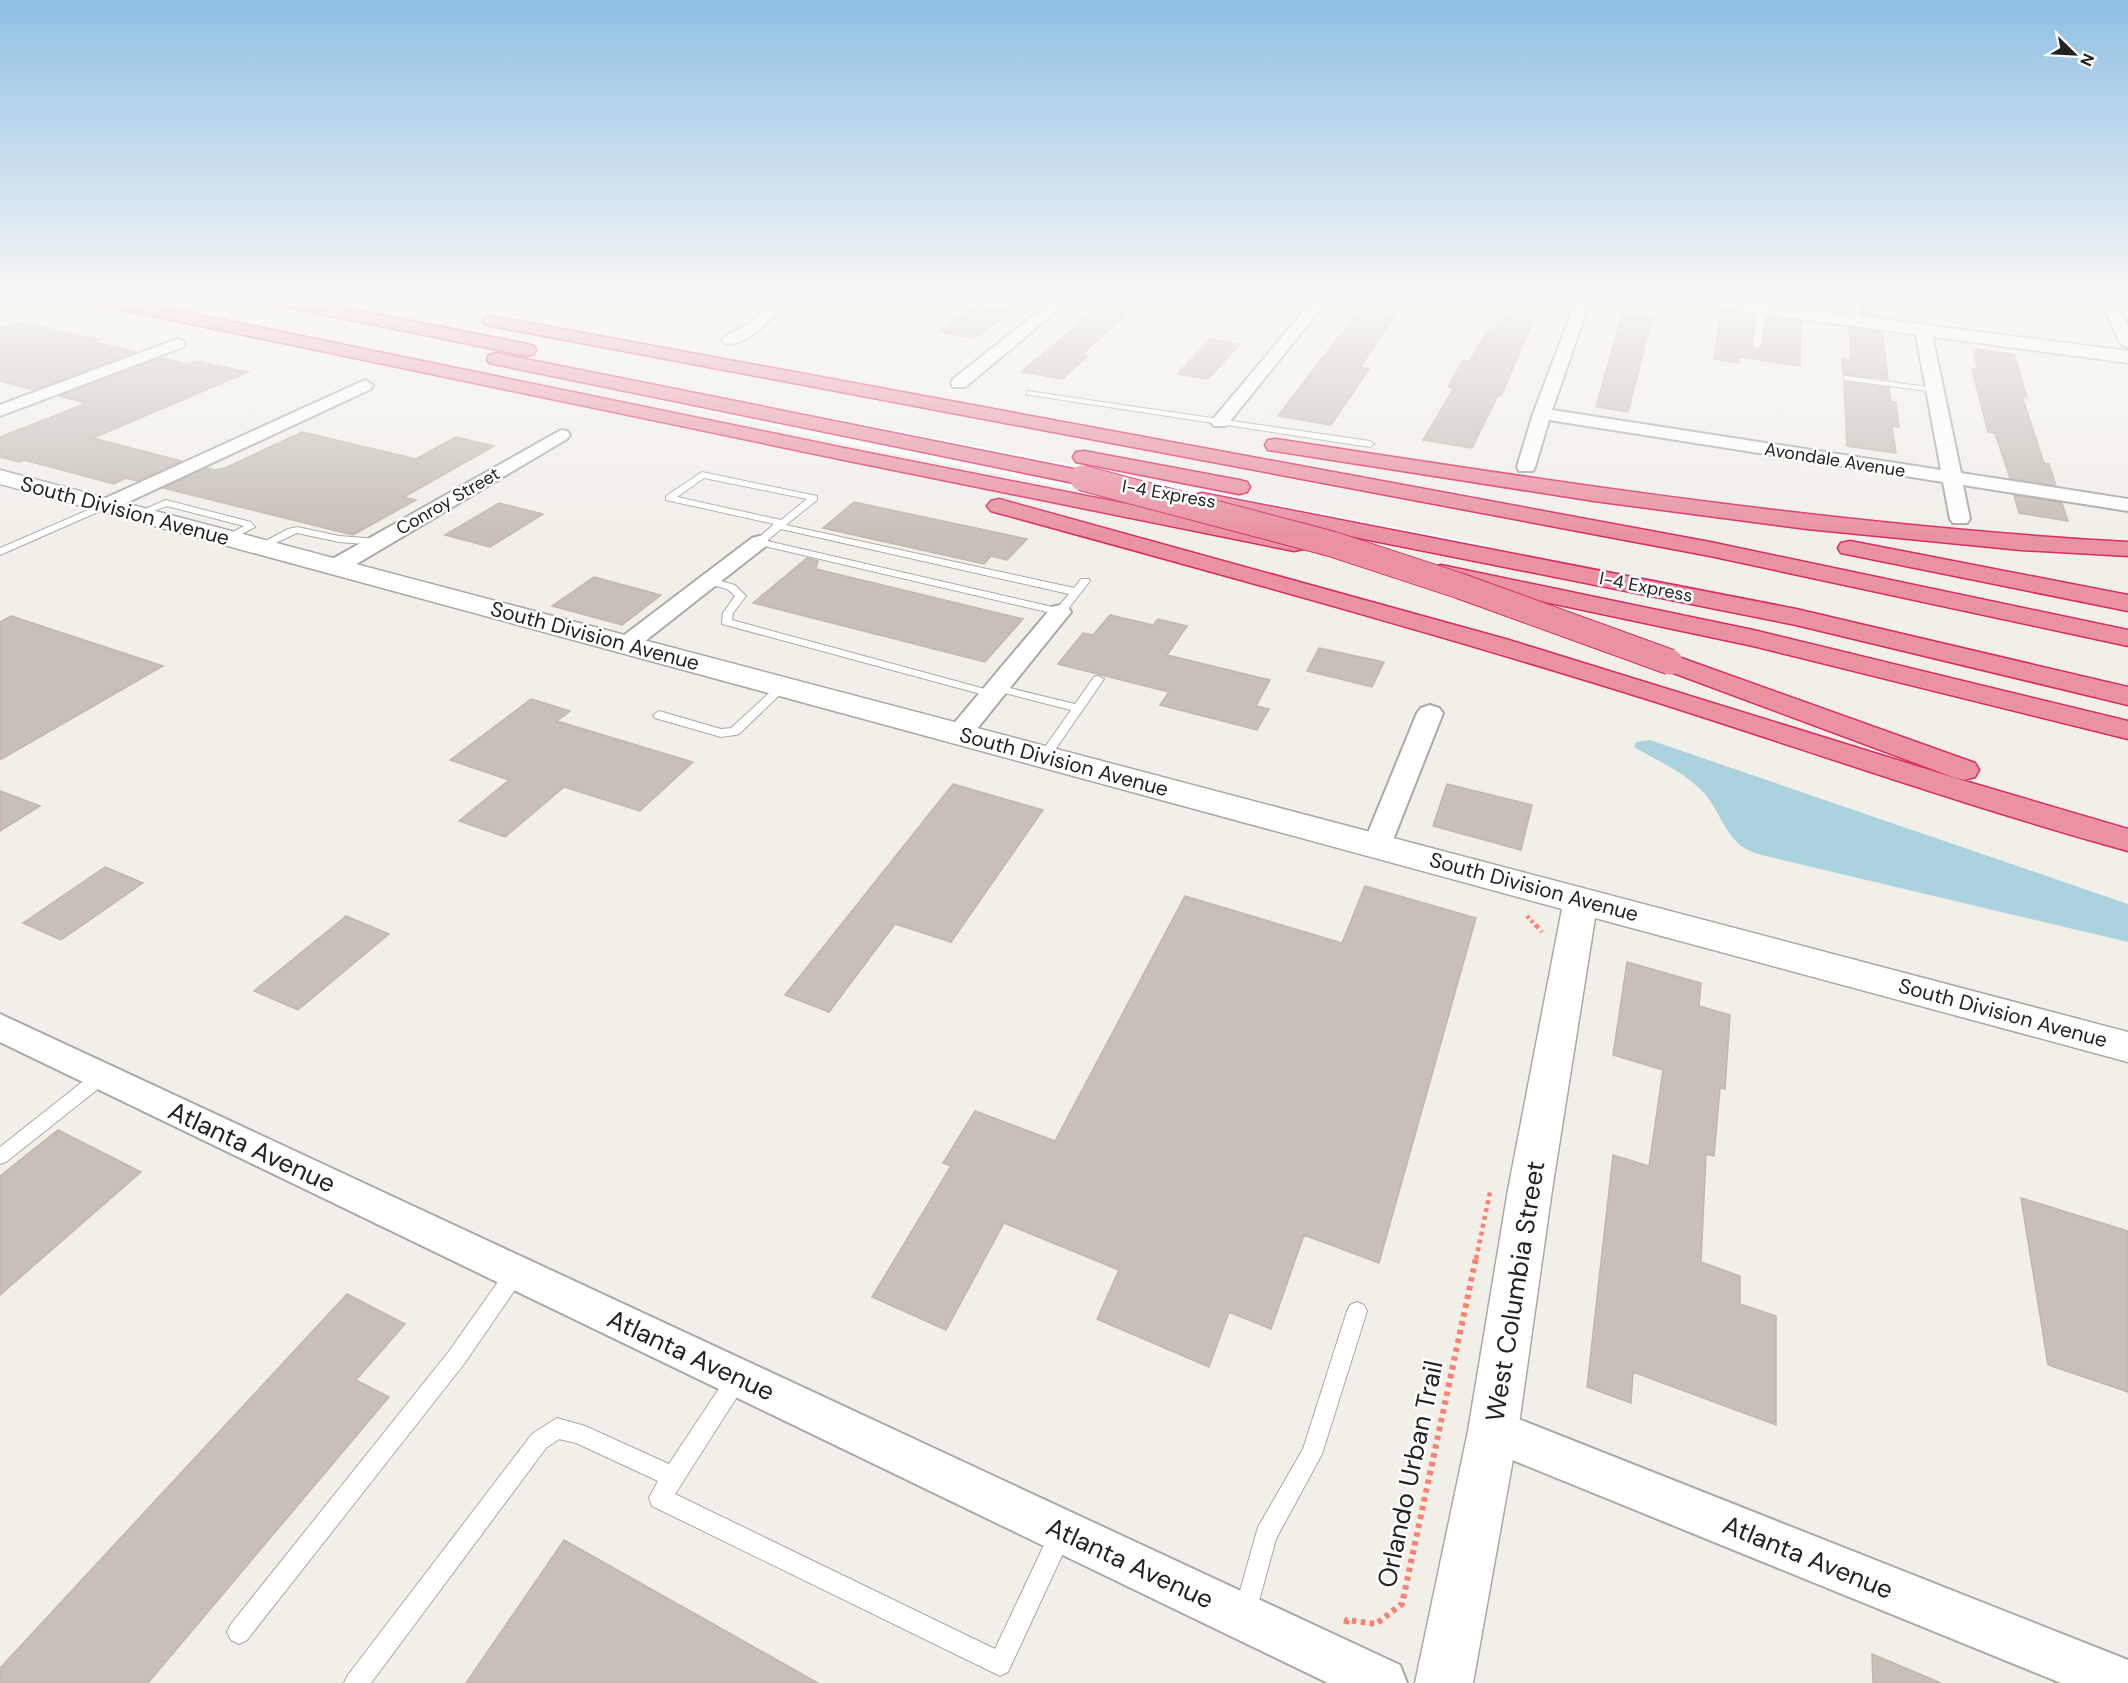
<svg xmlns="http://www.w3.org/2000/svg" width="2128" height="1683" font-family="'DM Sans',sans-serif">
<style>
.water{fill:#aad3df}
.pier{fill:#fff}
.building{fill:#c7bfb8;stroke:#c4b6ab;stroke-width:1.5}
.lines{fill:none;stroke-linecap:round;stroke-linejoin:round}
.service-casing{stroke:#a9a9a9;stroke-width:2}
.minor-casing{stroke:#a9a9a9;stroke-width:4}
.tertiary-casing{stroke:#a9a9a9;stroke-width:3}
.motorway-casing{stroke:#dc2a67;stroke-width:3}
.path-far2{stroke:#fa8072;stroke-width:4;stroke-dasharray:3 3;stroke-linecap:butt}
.path-far1{stroke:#fa8072;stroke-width:4.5;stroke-dasharray:4 4;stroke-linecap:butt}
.path{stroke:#fa8072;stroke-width:6;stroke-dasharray:4.5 4.5;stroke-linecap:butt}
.service{fill:#fff;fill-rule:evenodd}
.minor{fill:#fff;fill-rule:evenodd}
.tertiary{fill:#fff;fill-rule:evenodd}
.motorway{fill:#e892a2;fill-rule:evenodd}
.motorway-bridge-casing{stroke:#dc2a67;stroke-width:27;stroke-linecap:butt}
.motorway-bridge{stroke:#e892a2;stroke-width:25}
.labels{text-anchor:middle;stroke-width:5;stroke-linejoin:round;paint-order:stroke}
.far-street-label{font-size:18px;fill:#222;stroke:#fff}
.street-label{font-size:21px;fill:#222;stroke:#fff}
.near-street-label{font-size:26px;fill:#222;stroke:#fff}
</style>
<rect width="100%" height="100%" fill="#f2efe9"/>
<path class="water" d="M1650,740L2128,904V942L1774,858C1766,856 1756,854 1748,850C1724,838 1719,806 1700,789C1682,771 1656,760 1634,747L1636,742Z"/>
<path class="pier" d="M672,387L1486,545L1479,563L1314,530L1679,653L1665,671L1340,558L1107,495L845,443L652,399Z"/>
<path class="building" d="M1106,301H1143L1081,355L1088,356L1062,379L1021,372Z
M1366,301H1397L1387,315L1395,317L1360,367L1369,369L1331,425L1278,416Z
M1860,301H1878L1880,317L1861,314Z
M1513,302L1540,305L1501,396L1498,395L1472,448L1423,440L1454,388L1448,387L1463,360L1470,361L1487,330L1493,331L1498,322L1502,323Z
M977,305L1012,311L975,338L938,332Z
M1721,311L1755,315L1751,346L1756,350L1763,346L1767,317L1801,322L1800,366L1739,357V363L1714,359Z
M1622,314L1652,318L1628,412L1596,407Z
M19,322L100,340L93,342L136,352L34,390L0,381V328Z
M1849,328L1882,332L1888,379L1843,374L1842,358L1851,360Z
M1211,339L1240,344L1208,379L1177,374Z
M1973,349L2014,354L2027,397L2022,396L2044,463L2049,464L2056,486L2010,478L1995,433L1988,432L1972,369L1978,370Z
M161,358L188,364L196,361L248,372L93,438L181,461L137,481L126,478L114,484L24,460L19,462L0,457V437L87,403L59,396Z
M1844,382L1889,388L1891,402H1896L1899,427L1892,426L1896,453L1847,446Z
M302,432L416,459L456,437L494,446L404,497L416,500L353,535L163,488L206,468L215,470L225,468Z
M2014,495L2062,503L2068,521L2019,513Z
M854,502L1027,539L1007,560L991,556L984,564L823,528Z
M499,503L543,514L490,547L445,535Z
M807,558L818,561L816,569L1023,619L985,662L753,603Z
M594,577L661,595L622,625L552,606Z
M1110,615L1153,625L1158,619L1187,626L1167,655L1270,680L1256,706L1269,709L1257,730L1160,705L1169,692L1058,664L1083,633L1093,635Z
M11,616L163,666L0,760V622Z
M1319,648L1384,662L1372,687L1307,671Z
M531,699L570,711L557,721L693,762L640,811L564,787L505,837L459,821L509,780L450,760Z
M953,784L1043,810L951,942L895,924L829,1012L785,995Z
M1447,784L1532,805L1521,850L1433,826Z
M0,791L40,806L0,831Z
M105,867L143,883L61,940L23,923Z
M1365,886L1476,918L1379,1263L1304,1235L1271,1329L1229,1312L1209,1367L1097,1319L1119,1270L1004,1223L946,1330L872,1297L951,1166L943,1163L975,1111L1055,1141L1185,896L1342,943Z
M346,916L389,934L298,1010L254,991Z
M1627,962L1701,983L1699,1006L1730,1015L1725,1089L1720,1088L1714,1156L1706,1154L1701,1262L1740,1276V1304L1776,1316V1425L1633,1372L1631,1403L1587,1387L1613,1155L1649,1166L1663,1070L1613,1055Z
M58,1130L141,1172L0,1295V1176Z
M2021,1198L2128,1231V1392L2048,1365Z
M347,1294L405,1324L356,1380L389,1397L148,1683H0V1668Z
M564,1540L818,1683H466Z
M1872,1654L1941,1683H1873Z"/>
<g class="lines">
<g class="service-casing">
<path id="service" d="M1851,301H1858L1860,323L1853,321Z
M1762,307L1766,309L1761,346L1757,348L1753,346L1758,309Z
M1847,376L1935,388L1939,390L1935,392L1844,380V376Z
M1027,391L1370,441L1374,444L1370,447L1030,395H1027Z
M702,472L817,496V500L786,525L1074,588L1081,579H1089L1090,581L1064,614L1060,615L756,544V540L774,524L666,500V496ZM704,478L807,499L781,520L677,497ZM781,529L1069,594L1057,608L767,541Z
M166,500L251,522L255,527L227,542L222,539L224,537L244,526L167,506L139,517L131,515Z
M104,503L109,506L107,508L0,555V548Z
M297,527L339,536L378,539L383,542L378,545L339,542L297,533L263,549L259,550L254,547L288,529Z
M709,578L735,585L746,596L733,613L732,620L996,692L998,694L992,698L988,696L722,624L723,613L735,596L727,589L705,583V579Z
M1098,676L1104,679L1048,760L1044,761L1038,757L1071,710L993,690L991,688L997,685L1075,704L1094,677Z
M783,683L787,684L789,686L787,688L739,734L735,735L721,737L655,718L653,715L659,711L721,729L731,728L779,684Z
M102,1069L108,1071L110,1076L108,1081L6,1162L0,1164V1147L96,1071Z
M516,1263L523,1266L525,1272L523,1278L464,1364L247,1640L239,1644L231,1640L227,1632L231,1624L450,1350L509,1266Z
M1357,1302L1364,1305L1367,1311L1322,1454L1276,1539L1256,1612L1253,1620L1245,1623L1237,1620L1234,1612L1258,1527L1303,1449L1347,1311L1350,1305Z
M737,1369L744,1372L747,1379L744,1386L675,1494L995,1649L1053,1526L1061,1523L1069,1526L1072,1534L1008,1672L1000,1676L992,1672L652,1506L649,1498L658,1481L576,1443L559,1439L546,1448L371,1683H344L348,1675L532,1434L557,1418L585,1426L669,1464L730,1372Z"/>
</g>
<g class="minor-casing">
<path id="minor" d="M522,301H539L532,305L524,304Z
M776,301H794C790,306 784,309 778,313C764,323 745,348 724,343L722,340L724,337L752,322Z
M1052,301H1069L965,387H953L951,383L953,379Z
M1312,301H1327L1226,426H1214L1211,422L1214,418Z
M1576,301H1590L1552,410L1941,470L1915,330L1923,325L1931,330L1961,473L2128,499V511L1963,485L1970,519L1967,523H1953L1950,519L1943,482L1549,420L1535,467L1533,471H1519L1517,467L1533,414Z
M2101,301H2115L2128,327V348L2120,343Z
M177,339L183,341L185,344L183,347L0,416V405Z
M365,380L373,385L371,389L111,510H97L94,506L97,502Z
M561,430L567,431L570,435L567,439L343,572L335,573L327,572L324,567L327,562Z
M759,536L766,538L769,542L766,546L635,649L627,651L619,649L615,644L619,639L752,538Z
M1060,605L1068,607L1071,612L968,740L959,742L950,740L946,734L950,728L1052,607Z
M1430,705L1439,708L1443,713L1391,845L1387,852L1377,855L1367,852L1363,845L1417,713L1421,708Z
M0,1014L1400,1665L1407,1683H1328L0,1042Z
M1493,1409L2128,1660V1683H2061L1478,1446L1471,1431L1478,1416Z"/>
</g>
<g class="tertiary-casing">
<path id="tertiary" d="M1693,301H1742L2128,351V363L1701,306Z
M0,470L2128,1032V1062L1595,918L1552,1190L1518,1431L1473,1683H1415L1468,1431L1508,1190L1562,909L0,484Z"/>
</g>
<g class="motorway-casing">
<path id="motorway" d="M97,301H131L844,448L1294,537L1303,539L1306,544L1303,549L1294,551L844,460L105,306Z
M275,301H310L527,344L534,346L536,350L534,354L527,356L283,306Z
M492,316L1710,542L2128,630V646L1710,556L486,325L483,321L486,317Z
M496,353L1113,477L1121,479L1124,484L1121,489L1113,491L489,363L487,359L489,355Z
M1276,439C1560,483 1841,526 2128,542V556L2021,550L1807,529L1594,501L1268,450L1265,445L1268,440Z
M1084,451L1239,480L1247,482L1250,487L1247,492L1239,494L1076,462L1073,457L1076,452Z
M1202,493L1796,609L2128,687V705L1796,625L1194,505L1191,500L1194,495Z
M999,499L1509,640L1965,781L2128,829V851C1969,807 1813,752 1656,702C1436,633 1213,572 991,511L987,506L991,501Z
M1850,541L2128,595V611L1841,553L1838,548L1841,543Z
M1441,565L1753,630L2128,721V739L1753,646L1432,578L1428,573L1432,568Z
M1670,654L1975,763L1979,770L1975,777L1964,780L1953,777L1660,668L1656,662L1660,656Z"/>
</g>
<path class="path-far2" d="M1527,916L1537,927"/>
<path class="path-far1" d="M1536,925L1542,932
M1476,1259L1490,1192"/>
<path class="path" d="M1346,1624L1347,1620L1376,1624L1402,1604L1476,1258"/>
<use href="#service" class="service"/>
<use href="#minor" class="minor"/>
<use href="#tertiary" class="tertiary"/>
<use href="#motorway" class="motorway"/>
<g class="motorway-bridge-casing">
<path id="motorway-bridge" d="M1082,478L1332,544L1460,586L1670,662"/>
</g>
<use href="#motorway-bridge" class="motorway-bridge"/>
</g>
<linearGradient id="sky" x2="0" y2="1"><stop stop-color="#8fc0e4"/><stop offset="0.56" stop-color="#f9f8f5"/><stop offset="1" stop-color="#f9f8f5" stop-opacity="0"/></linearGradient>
<rect width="2128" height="537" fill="url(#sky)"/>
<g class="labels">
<g class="far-street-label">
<text transform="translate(1835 460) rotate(9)" y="6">Avondale Avenue</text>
<text transform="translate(1169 494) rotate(10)" y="6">I-4 Express</text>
<text transform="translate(448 501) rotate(-30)" y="6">Conroy Street</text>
<text transform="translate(1646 587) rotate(11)" y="6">I-4 Express</text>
</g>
<g class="street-label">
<text transform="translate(125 511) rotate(15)" y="7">South Division Avenue</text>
<text transform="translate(595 636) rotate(15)" y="7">South Division Avenue</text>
<text transform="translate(1064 762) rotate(15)" y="7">South Division Avenue</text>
<text transform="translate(1534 887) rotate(15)" y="7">South Division Avenue</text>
<text transform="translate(2003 1013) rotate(15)" y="7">South Division Avenue</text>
</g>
<g class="near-street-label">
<text transform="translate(252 1147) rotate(25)" y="9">Atlanta Avenue</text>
<text transform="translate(1515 1291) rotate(-81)" y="9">West Columbia Street</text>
<text transform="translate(691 1355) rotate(25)" y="9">Atlanta Avenue</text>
<text transform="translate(1410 1474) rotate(-78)" y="9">Orlando Urban Trail</text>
<text transform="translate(1808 1557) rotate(22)" y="9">Atlanta Avenue</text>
<text transform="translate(1130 1563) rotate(25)" y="9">Atlanta Avenue</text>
</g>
</g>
<g transform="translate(2074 54) rotate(114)" stroke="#ffffff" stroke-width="4.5" paint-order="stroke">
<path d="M0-4.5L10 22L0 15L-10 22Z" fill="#222222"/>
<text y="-9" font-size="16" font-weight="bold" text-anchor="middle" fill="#222222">N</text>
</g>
</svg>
